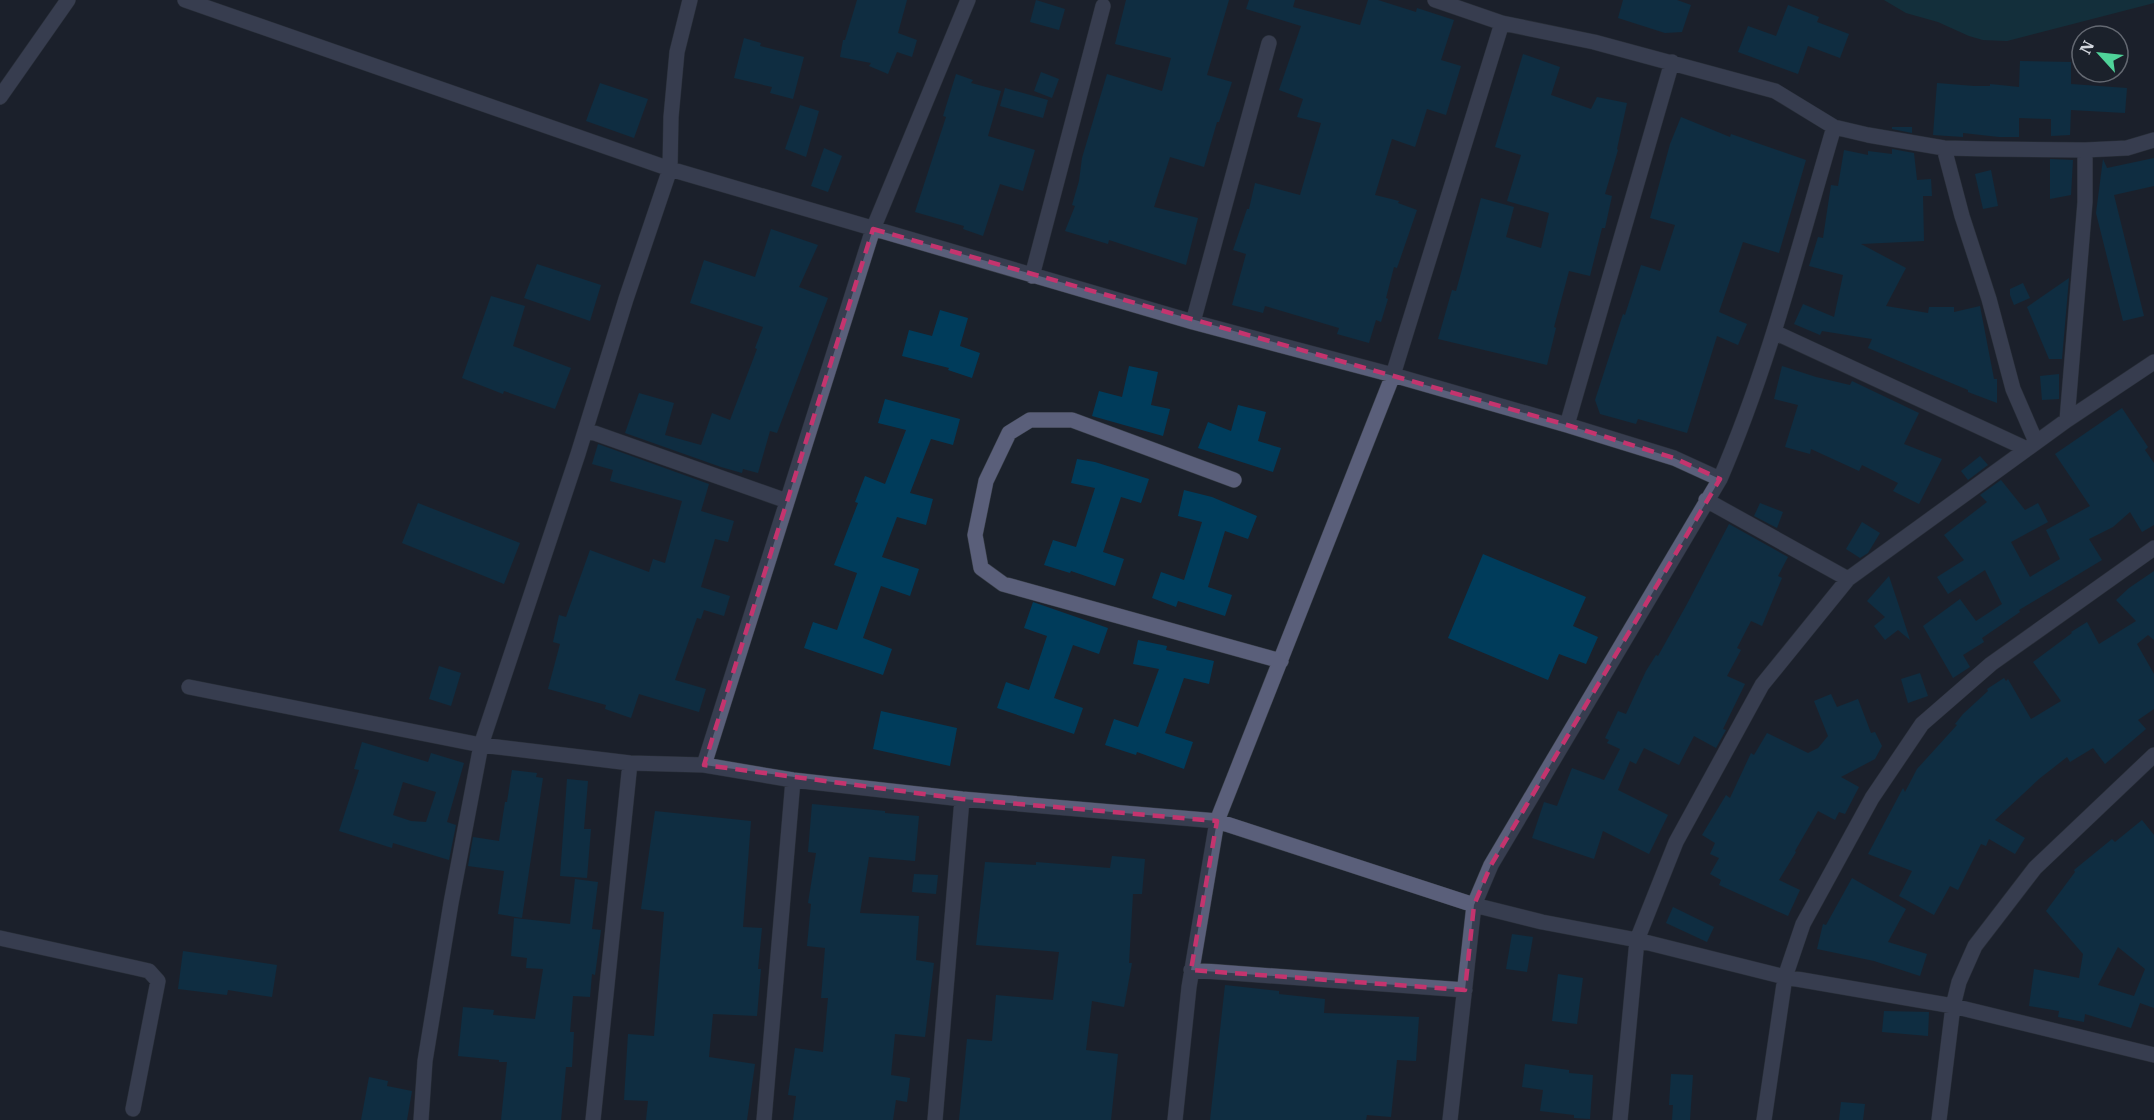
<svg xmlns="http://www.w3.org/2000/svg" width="2154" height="1120" font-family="'IBM Plex Serif',serif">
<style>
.water{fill:#09414f}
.building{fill:#003c5b;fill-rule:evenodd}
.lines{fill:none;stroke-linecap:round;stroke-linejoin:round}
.minor-casing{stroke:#383e47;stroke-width:16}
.minor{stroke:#5a5f7a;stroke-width:15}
.marked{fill:none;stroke:#c4346e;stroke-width:4.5;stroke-dasharray:12 8;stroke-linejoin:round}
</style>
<rect width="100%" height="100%" fill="#1b212b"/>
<path class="water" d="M1884,0H2154V3L2007,41L1983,40L1969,36L1938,22L1906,13Z"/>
<path class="building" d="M857,0H907L898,33L917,40L912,57L897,52L888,74L869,66L871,63L840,57L843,40H845Z
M1036,0L1065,9L1059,30L1030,22Z
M1126,0H1229L1207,75L1232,82L1219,122H1217L1204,167L1170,157L1154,207L1198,218L1186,265L1109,240L1108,244L1065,231L1075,206L1072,205L1079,181L1082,158L1107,74L1162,91L1171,58L1115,44Z
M1249,0H1295L1293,7L1360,25L1368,0H1378L1416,12L1417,8L1454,20L1441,60L1461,66L1446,115L1427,109L1415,147L1392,139L1375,195L1399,201L1398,203L1417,210L1397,268L1394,267L1386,298L1388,299L1381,322L1376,320L1369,343L1337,334L1339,328L1265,306L1263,313L1232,305L1246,254L1233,250L1247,209H1249L1255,183L1300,195L1321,123L1297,117L1303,99L1279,90L1301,26L1246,9Z
M1623,0H1677L1691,5L1682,32L1665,33L1618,18Z
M1788,5L1819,17L1817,22L1849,34L1840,58L1808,46L1798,74L1738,52L1748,26L1776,36Z
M744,38L761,43L760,46L804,57L793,99L770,93L772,87L734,78Z
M1523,54L1560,67L1551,95L1591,109L1597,97L1627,103L1617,149L1618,150L1605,194L1612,196L1605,228H1602L1590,276L1569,271L1554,327L1556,328L1547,365L1438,339L1452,290L1456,291L1461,273L1481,198L1514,207L1506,237L1541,248L1549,213L1507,201L1521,155L1495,147Z
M2020,61L2071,62V84L2127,88L2125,113L2071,110L2070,135L2051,136V119L2019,118V137H1999L1963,133V137L1933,135L1937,83L1974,86H1990V84L2019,87Z
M1041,72L1059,79L1052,98L1034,91Z
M956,74L973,80L971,83L1001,91L988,136L1035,150L1023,191L1000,184L983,236L963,229L964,226L915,212L946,117L943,116Z
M600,83L648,99L634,138L586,121Z
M1005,88L1048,100L1043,118L1000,106Z
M800,105L819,111L806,157L785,149Z
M1681,117L1730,137L1731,134L1806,160L1779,253L1743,242L1719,312L1747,324L1738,345L1717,336L1687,433L1638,419L1636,424L1600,414L1595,400L1623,314L1625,315L1641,265L1660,271L1675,225L1650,218L1670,144Z
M1892,127H1912V133L1892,129Z
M824,148L842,156L828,192L811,186Z
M1892,149L1914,153L1917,180L1931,179L1932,196H1923L1924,241L1861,244L1906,268L1886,306L1928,313L1929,307H1954V312L1980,306L1994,379H1997V403L1968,392V390L1868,348L1872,339L1822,331L1820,335L1794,324L1803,304L1834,317L1843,275L1809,266L1818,237L1823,238L1831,185L1838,186L1844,150L1868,155V151L1892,154Z
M2154,158V186L2114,195L2144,316L2123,321L2096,213L2103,159L2107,168Z
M2050,159L2073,160L2071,195L2050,199Z
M1991,170L1998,206L1983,209L1975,174Z
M771,229L818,245L799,287L828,298L777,433L770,431L758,473L743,469L742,473L721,467L625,433L639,393L674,403L665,435L701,445L712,413L730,420L757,349L755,348L763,327L690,303L704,260L755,277Z
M537,264L601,285L590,321L524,298Z
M2069,278L2062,359H2049L2027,307Z
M2023,283L2030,298L2014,305L2010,295V289Z
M491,296L525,306L513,346L571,368L555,409L504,391L503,394L462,378Z
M940,310L968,318L960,346L980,353L972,378L948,370L949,368L902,356L909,330L932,336Z
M1129,366L1158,372L1151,405L1170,409L1163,436L1092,416L1099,391L1122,397Z
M1782,366L1816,377L1850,385L1852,381L1919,413L1904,444L1942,459L1919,504L1893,491L1898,483L1862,465L1859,471L1811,449L1810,454L1785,447L1798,405L1774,399Z
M2059,374V399L2042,400L2040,376Z
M885,399L960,419L953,445L931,439L910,493L933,499L926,525L897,517L882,557L919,569L910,596L881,586L863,638L892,649L883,675L804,648L813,622L837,630L857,573L834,565L858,503L855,502L865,476L885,484L906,430L878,423Z
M1238,405L1266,412L1258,441L1281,448L1273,472L1198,448L1208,422L1231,431Z
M2122,408L2148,447L2145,450L2154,463V525L2142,532L2130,512L2113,527L2089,539L2102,560L2019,610L2020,612L1982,638L1984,642L1963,655L1970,667L1953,678L1923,626L1960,599L1976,621L2002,604L1985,570L1948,594L1937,577L1964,560L1944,535L1987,502L1980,495L2001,480L2025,510L2038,503L2048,522L2011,542L2030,577L2060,559L2046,530L2090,506L2055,454Z
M598,444L709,484L701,511L734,521L728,542L715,539L701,587L730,596L724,616L704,610L701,619L697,618L675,680L706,689L699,712L639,694L631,718L605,709L606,705L548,689L560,644L553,642L559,615L566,617L590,550L649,572L653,559L665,563L682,501L610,481L613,470L592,464Z
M1980,456L1988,465L1968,480L1961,471Z
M1077,459L1095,462L1149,479L1141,503L1121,497L1103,552L1124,559L1115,586L1071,571L1070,573L1044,565L1053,540L1076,547L1095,488L1071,483Z
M1184,490L1212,497L1257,516L1248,539L1225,531L1208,587L1232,595L1225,616L1178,601L1176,607L1152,598L1161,572L1184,580L1202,522L1178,516Z
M418,503L520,543L504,584L402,543Z
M1760,503L1783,512L1777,528L1754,516Z
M1862,522L1880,533L1868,553L1860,558L1846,549Z
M1729,524L1788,557L1778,576L1782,578L1762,626L1751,621L1737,648L1741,650L1727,676L1745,684L1723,729L1726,730L1716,748L1694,736L1679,765L1644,748L1636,764L1630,761L1618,790L1668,815L1649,854L1603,831L1594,859L1532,838L1544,802L1557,806L1572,768L1604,780L1620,749L1607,743L1609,740L1605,738L1618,711L1626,714L1646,671L1656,655L1658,656L1687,604Z
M1483,554L1586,597L1573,626L1598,637L1586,664L1559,654L1548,680L1448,638Z
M2154,571V640L2148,635L2137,644L2154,674V709L2138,720L2146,729L2105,764L2093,748L2070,762L2067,757L2039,779L1995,820L2025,838L2015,854L1989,839L1986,846L1981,844L1958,890L1950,886L1934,915L1899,896L1912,871L1868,854L1903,788L1905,792L1917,769L1957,725L1955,724L1963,714L1988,691L1987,689L2004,678L2006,681L2008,679L2031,719L2061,701L2033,662L2072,633L2071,632L2087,622L2099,644L2136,621L2116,600L2129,588Z
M1889,576L1899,606L1910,640L1898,630L1885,640L1874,626L1885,617L1867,601Z
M1033,602L1108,628L1099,654L1073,645L1054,698L1083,708L1074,734L997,708L1006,682L1029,690L1047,636L1024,628Z
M1138,640L1167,646L1166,650L1214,661L1209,684L1184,678L1165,733L1193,742L1184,769L1137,752L1136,755L1105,745L1114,719L1138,727L1159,669L1133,664Z
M439,666L461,673L451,706L429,699Z
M1920,673L1928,696L1908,703L1901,679Z
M1831,694L1837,707L1858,699L1871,733L1875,732L1882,746L1875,759L1841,777L1859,787L1845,814L1839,812L1835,820L1818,811L1795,851L1796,852L1779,880L1800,890L1788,916L1719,885L1721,880L1710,874L1719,858L1710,854L1715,843L1702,835L1726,795L1730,798L1751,753L1754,755L1767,733L1808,753L1818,748L1828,736L1814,701Z
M881,711L957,728L950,766L873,749Z
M362,742L428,762L431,753L464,763L447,822L456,825L449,860L393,843L392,848L339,831L359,770L354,769ZM403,782L436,792L426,822L411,821L393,815Z
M512,770L537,773L536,777L543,778L522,918L498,914L504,871L468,866L473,837L499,841L505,802H507Z
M567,779L588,781L584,829H591L587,878L560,876Z
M812,804L885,811V813L919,816L915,861L869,857L860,913L919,916L916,960L934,963L925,1037L895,1034L891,1075L910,1078L907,1102L896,1100L893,1120H793L796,1096L788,1095L795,1048L823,1052L828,998H821L825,948L807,946L811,904L808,903L816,853L808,852Z
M655,811L751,821L743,927L762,928L758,969H761L757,1016L713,1014L709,1057L755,1064L747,1120H646L648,1101L624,1100L628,1034L654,1036L664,912L641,909Z
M2142,820L2154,835V1008L2140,1003L2131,1028L2085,1014L2084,1022L2058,1017L2059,1011L2029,1006L2034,969L2079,978L2083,954L2046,911L2075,872L2074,870L2112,839L2115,842ZM2118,947L2145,969L2134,996L2098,985Z
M1112,856L1145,859L1142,894H1133L1129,963H1132L1124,1007L1092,1001L1086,1050L1118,1054L1111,1120H959L967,1039L992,1041L996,995L1053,1000L1059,952L976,945L985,862L1036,865V862L1110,868Z
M914,874L938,875L936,894L912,892Z
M1852,878L1906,909L1888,942L1927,954L1920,976L1874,961L1817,949L1823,924L1826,925Z
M575,879L598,882L592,929L601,930L595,975L592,974L590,997L573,996L570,1032H574L572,1067H566L561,1120H501L507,1062H499V1060L458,1056L463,1007L494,1010L493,1015L535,1019L543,969L526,968L527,958L511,956L514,918L570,924Z
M1673,907L1714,927L1707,942L1666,923Z
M1512,934L1533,937L1527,972L1506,969Z
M183,951L277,965L272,997L228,990L227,995L178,989Z
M1558,974L1583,978L1577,1024L1552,1021Z
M1225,985L1279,991V994L1325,999L1324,1013L1419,1017L1416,1061L1397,1060L1391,1117L1367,1115L1366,1120H1210Z
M1884,1011L1929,1012L1928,1036L1882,1032Z
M1525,1064L1569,1070V1073L1593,1075L1590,1119L1574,1118V1115L1540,1111L1543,1090L1522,1087Z
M1671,1074L1693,1075L1690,1120H1672L1673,1105H1669Z
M369,1077L388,1081L387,1086L412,1091L407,1120H361Z
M1841,1102L1865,1104L1863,1120H1839Z"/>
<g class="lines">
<g class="minor-casing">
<path id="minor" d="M185,0L670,169L1193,322L1393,375L1567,425L1674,458L1720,479
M1435,0L1502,23L1594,42L1775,91L1834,127L1868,135L1944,148L1989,149L2085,150L2127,148L2154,140
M0,97L68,0
M1944,148L1962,216L1989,299L2013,389L2036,442
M1032,276L1103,6
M1193,322L1269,43
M1774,332L2027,449
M2067,420L2085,202V150
M1567,425L1672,62
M586,430L787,501
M1234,480L1072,420H1030L1009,433L986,481L975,535L981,568L1003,584L1281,661
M1706,500L1848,579
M189,687L481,745L630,763L704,765L793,780L962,799L1217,821L1474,905L1542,922L1637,940L1785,977L1953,1006L2154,1055
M704,765L873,229L968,0
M0,938L136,968L149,971L158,981L133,1109
M1191,970L1465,990
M421,1120L425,1061L451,903L481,745L578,454L626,299L670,169L671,117L677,52L690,0
M593,1120L630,763
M764,1120L793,780
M935,1120L962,799
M1175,1120L1189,987L1217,821L1393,375L1502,23
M1450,1120L1474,905L1491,865L1720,479C1769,366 1799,245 1834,127
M1620,1120L1637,940L1676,842L1762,685L1848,579L2067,420L2154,362
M1764,1120L1785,977L1803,924L1872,798L1922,724L1991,664L2154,548
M1939,1120L1953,1006L1959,982L1975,946L2035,868L2154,755"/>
</g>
<use href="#minor" class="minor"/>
</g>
<path d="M0 0H2154V1120H0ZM873,229L1567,425L1674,458L1720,479L1491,865L1474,905L1465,990L1191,970L1217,821L962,799L704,765Z" fill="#1b212b" fill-opacity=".55" fill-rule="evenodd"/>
<path class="marked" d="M873,229L1567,425L1674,458L1720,479L1491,865L1474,905L1465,990L1191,970L1217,821L962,799L704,765Z"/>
<g transform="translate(2100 54) rotate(297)"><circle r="28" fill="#1b212b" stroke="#646972" stroke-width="1.5"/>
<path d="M0-4.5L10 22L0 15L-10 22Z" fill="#4fd399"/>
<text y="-9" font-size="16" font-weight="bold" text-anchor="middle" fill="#d2d6dd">N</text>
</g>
</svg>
